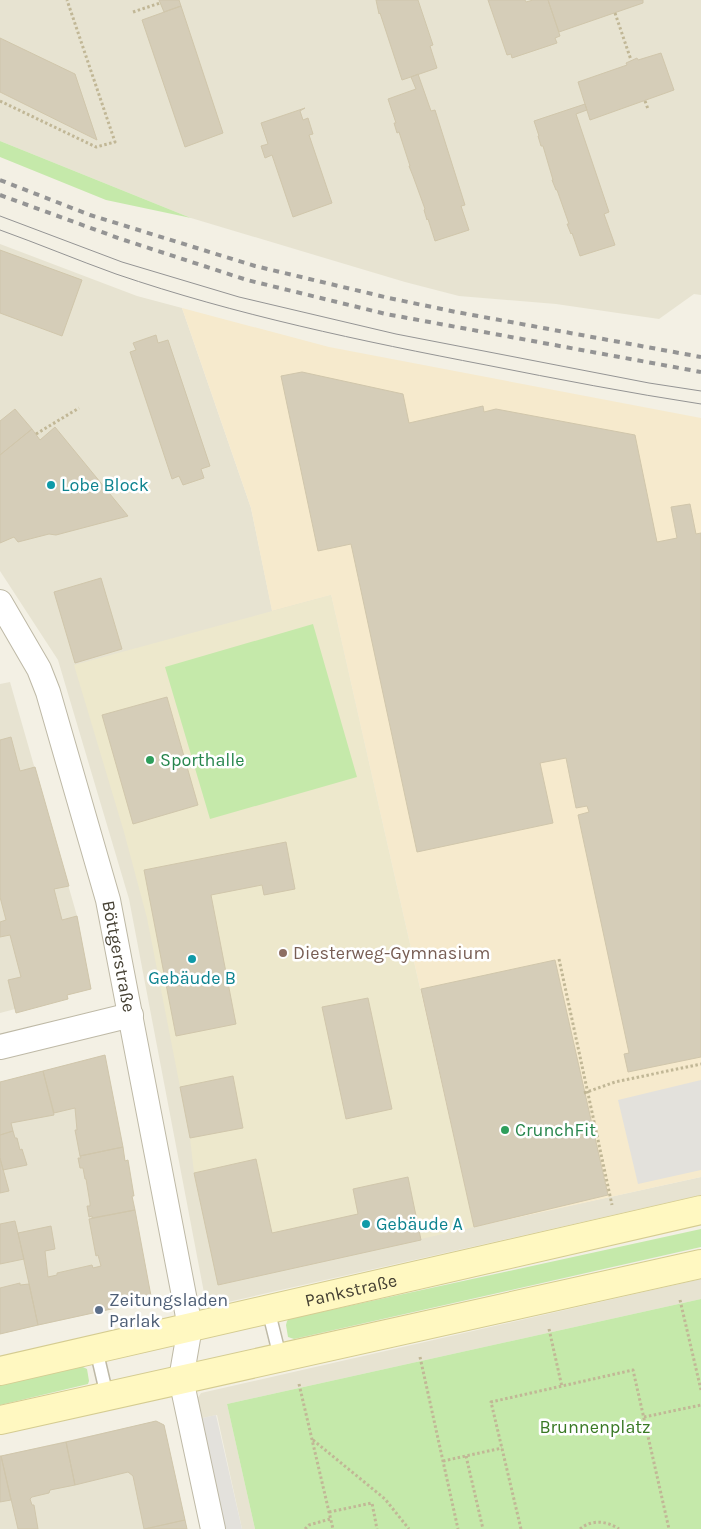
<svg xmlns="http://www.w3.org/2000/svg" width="701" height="1529" font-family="Karla,sans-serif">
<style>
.residential{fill:#e7e3d1}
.commercial{fill:#f6eacd}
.education{fill:#ede8cc}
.green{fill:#c5e9aa}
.parking{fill:#e3e1dc}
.building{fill:#d5cdb8;stroke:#d0c6ab}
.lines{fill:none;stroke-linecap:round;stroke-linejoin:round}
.service-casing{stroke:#beb9a6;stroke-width:15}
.minor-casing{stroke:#beb9a6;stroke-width:26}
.secondary-casing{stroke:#d5cc91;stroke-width:30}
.path{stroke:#c1b796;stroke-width:3;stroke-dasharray:2.5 2.5;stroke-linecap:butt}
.service{stroke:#fff;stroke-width:12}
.minor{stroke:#fff;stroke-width:24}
.secondary{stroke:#fff8c1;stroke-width:28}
.tram{stroke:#949494;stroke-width:1}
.rail{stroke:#949494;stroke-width:4;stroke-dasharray:6 6;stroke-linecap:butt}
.culture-dot{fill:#0f9aa8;stroke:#fff;stroke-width:2}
.leisure-dot{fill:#2e9e5b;stroke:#fff;stroke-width:2}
.education-dot{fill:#8d6e63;stroke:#fff;stroke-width:2}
.service-dot{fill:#5c6f8a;stroke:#fff;stroke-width:2}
.labels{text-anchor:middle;stroke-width:5;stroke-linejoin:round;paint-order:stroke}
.culture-label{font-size:18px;fill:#0d838f;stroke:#fff;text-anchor:start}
.leisure-label{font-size:18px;fill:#27864d;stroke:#fff;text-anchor:start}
.education-label{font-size:18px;fill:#785e54;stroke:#fff;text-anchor:start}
.street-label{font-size:18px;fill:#454033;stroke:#fff}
.service-label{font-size:18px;fill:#4e5e75;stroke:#fff;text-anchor:start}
.park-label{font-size:18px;fill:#397924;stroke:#fff}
</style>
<rect width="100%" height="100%" fill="#f3f0e4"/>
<path class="residential" d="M0,0H701V295L694,294L659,319L556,304L459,296L405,282L191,218L0,141Z
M0,244L137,296L182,308L251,508L272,610L331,595L473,1227L701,1177V1195L219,1304L213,1303L205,1298L129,899L58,660L0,571Z
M10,682L77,916L91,989L0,1013V684Z
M105,1055L151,1296L148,1301L0,1334V1082Z
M701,1279V1299L227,1404L255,1529H242L217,1415L198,1419L195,1402L201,1393Z
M156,1421L164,1425L187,1529H0V1456Z"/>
<path class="commercial" d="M182,308L329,347L701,418V1177L474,1227L331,595L272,611L251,508Z"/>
<path class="education" d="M331,595L474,1227L218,1285L194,1173L190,1138L147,918L124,832L74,665Z"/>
<path class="green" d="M0,141L191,218L106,200L0,157Z
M313,624L357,777L210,819L165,667Z
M701,1229V1247L294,1339L288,1337L286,1325L287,1321L289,1319Z
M701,1299V1529H255L227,1404Z
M81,1366L87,1369L89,1381L88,1384L0,1405V1385Z"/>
<path class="parking" d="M701,1080V1170L638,1184L618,1100Z
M216,1415L242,1529H223L198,1419Z"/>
<path class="building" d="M159,0H179L181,6L164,12Z
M376,0H418L433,45L430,46L437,68L402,80L380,13L379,14Z
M488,0H525L526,2L533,0H548L560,36L555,38L557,43L512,58L511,54L507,55Z
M548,0H643V3L559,32Z
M181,6L223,133L185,147L142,20Z
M0,38L75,74L97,140L0,92Z
M661,53L674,90L590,120L578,82L627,65L626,63L637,58L638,60Z
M418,74L431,111L435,110L465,205L461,206L469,230L435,241L428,219L427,220L424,210L425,209L413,176L409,166H410L399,132L397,133L394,123H396L388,99L416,89L411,77Z
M585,104L587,110L576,114L609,212L604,214L615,245L580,256L572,233L571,234L567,224H569L557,190H556L552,180H553L543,146H541L538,136H539L534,121Z
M305,108L300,111L303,120L308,118L313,134L309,135L332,203L293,217L272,155L265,158L261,146L268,144L261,123Z
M0,250L82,280L62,336L0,313Z
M156,335L158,343L168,340L210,466L201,469L204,478L183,485L179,476L172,479L130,352L136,350L133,343Z
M302,372L403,394L409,423L483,406L484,412L496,409L635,435L657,542L677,538L671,507L690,504L696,534L701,533V1057L628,1072L624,1054L629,1053L578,815L589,812L587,806L576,808L566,758L540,763L553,823L417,852L351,544L318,551L281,376Z
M15,409L32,429L0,455V421Z
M55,427L128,516L56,535L49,534L18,542L14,537L0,543V455L32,429L40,440Z
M101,578L122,649L75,663L54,592Z
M167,697L198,805L133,824L102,715Z
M11,737L20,771L35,767L69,886L54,889L62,920L77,916L91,989L67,995L68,999L16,1013L8,980L21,977L10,935L0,937V922L6,920L0,897V740Z
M286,842L295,889L264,895L262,885L211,895L236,1024L176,1036L144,870Z
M555,960L608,1195L474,1227L421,989Z
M368,998L392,1109L346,1119L322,1007Z
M105,1055L123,1147L80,1156L75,1130H77L75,1108L54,1113L43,1071Z
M43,1071L54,1115L11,1123L13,1131L0,1135V1082Z
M233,1076L243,1128L190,1138L180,1087Z
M13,1131L15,1138H17L20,1150L22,1149L27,1165L3,1170L0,1158V1135Z
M123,1147L125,1161L128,1160L134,1196H132L135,1210L92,1218V1216L89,1217L87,1206H90V1203L86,1179H85L83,1168H80L78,1158H81L80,1156Z
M0,1158L9,1191L0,1193Z
M256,1159L272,1233L358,1214L353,1189L408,1177L421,1240L218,1285L194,1173Z
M135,1210L151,1296L148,1301L38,1325L18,1233L51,1226L55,1249L45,1251L48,1277L57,1275V1273L92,1265L93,1268L101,1266L98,1255L96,1256L89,1219Z
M15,1221L24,1259L0,1264V1224Z
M20,1283V1285L29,1284L38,1325L0,1334V1288Z
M156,1421L164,1425L185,1520L144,1529L133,1476L128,1472L75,1485L66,1442Z
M66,1442L75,1485L50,1490L49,1493L32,1497L30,1499L32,1505H34L38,1529H18L1,1456Z
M0,1456H1L11,1500L0,1502Z
M185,1520L187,1529H145Z"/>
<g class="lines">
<g class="service-casing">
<path id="service" d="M268,1309L280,1357
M96,1349L107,1396"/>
</g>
<g class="minor-casing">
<g id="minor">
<path id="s1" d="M0,602L39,669L48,692L108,900L190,1327L181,1379L213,1529"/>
<path d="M0,1047L131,1015"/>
</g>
</g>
<g class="secondary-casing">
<g id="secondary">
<path id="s2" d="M0,1371L701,1210"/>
<path d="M0,1420L701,1264"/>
</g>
</g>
<path class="path" d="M133,12L160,3
M615,13L631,60
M0,101L96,147L115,142L67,0
M645,101L648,109
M36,434L79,408
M559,959L612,1205
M584,1093L615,1082L701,1064
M680,1300L701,1390
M549,1329L562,1387
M420,1357L458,1529
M299,1384L333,1529
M644,1417L701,1405
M313,1440L385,1499L409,1529
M466,1456L483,1529
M443,1461L502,1448
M329,1512L372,1503L377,1529
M305,1529L309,1525L330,1519
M521,1529L491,1402L633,1370L669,1529
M580,1529C592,1519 607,1521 619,1529"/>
<use href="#service" class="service"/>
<use href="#minor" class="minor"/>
<use href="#secondary" class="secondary"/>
<path class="tram" d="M0,216L122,262L239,297L396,334L649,383L701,391
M0,230C39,244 77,260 116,274C236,315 361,341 486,365C557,379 629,393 701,404"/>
<path class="rail" d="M0,180L90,215L255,266L389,298L456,312L701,357
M0,195L121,239L247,280L386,314L701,372"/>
</g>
<g class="culture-dot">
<circle cx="51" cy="485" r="5"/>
<circle cx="192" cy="959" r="5"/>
<circle cx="366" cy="1224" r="5"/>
</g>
<g class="leisure-dot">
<circle cx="150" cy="760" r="5"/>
<circle cx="505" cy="1130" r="5"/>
</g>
<circle class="education-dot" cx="283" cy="953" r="5"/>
<circle class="service-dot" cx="99" cy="1310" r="5"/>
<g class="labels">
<g class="culture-label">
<text x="61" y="491">Lobe Block</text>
<text x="192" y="984" text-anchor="middle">Gebäude B</text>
<text x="376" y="1230">Gebäude A</text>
</g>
<g class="leisure-label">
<text x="160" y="766">Sporthalle</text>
<text x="515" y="1136">CrunchFit</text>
</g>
<g class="education-label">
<text x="293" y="959">Diesterweg-Gymnasium</text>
</g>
<g class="street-label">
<text dy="6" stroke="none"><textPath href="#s1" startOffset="376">Böttgerstraße</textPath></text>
<text dy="6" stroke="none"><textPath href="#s2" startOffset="360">Pankstraße</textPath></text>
</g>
<g class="service-label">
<text x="109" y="1306">Zeitungsladen<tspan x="109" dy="21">Parlak</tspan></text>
</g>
<g class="park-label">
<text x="595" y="1433">Brunnenplatz</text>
</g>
</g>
</svg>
